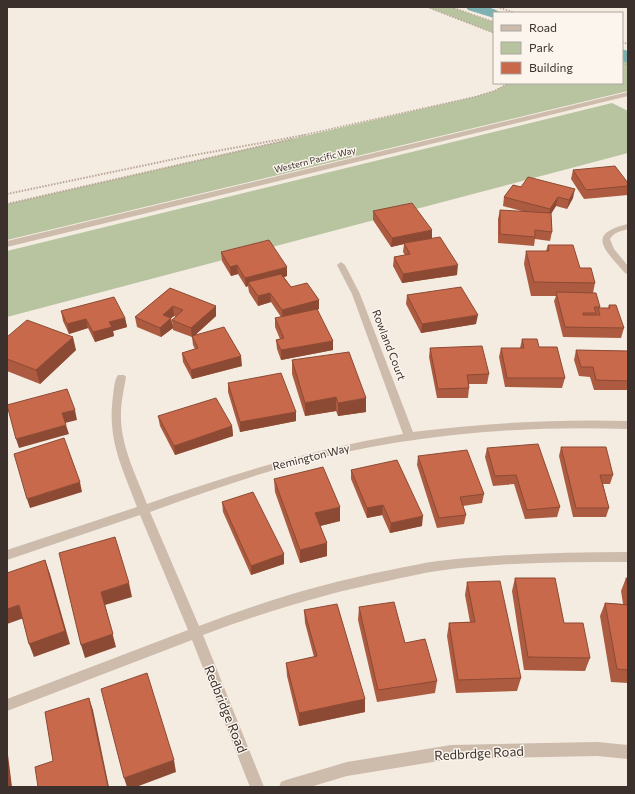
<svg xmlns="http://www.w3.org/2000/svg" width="635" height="794" font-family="Commissioner,sans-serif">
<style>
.green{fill:#b8c4a0}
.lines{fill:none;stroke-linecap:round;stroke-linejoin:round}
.canal{fill:#7fb0b2;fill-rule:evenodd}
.path-far1{stroke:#b9a596;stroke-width:1.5;stroke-dasharray:1.5 1.5;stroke-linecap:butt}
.path{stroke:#b9a596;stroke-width:2;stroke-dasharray:1.5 1.5;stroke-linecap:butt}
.minor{fill:#cdbbac;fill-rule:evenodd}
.wall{fill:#ac5a40}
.shaded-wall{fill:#8c4a34}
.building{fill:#c8694b;stroke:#8c4a34}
.labels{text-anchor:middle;stroke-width:3;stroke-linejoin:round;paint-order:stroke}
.far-street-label{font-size:9px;fill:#3b302b;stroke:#fbf5ee}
.street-label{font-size:11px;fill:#3b302b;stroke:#fbf5ee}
.near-street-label{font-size:13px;fill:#3b302b;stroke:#fbf5ee}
</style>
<rect width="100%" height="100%" fill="#f4ebe1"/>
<path class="green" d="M427,7H451L494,22V33Z
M628,60V91L7,240V204L474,97L494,91L509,83H622V62Z
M612,103L628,111V153L7,317V251Z"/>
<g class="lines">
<path class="canal" d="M466,7C477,7 492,5 500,13H494V18L468,10Z
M622,49L628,51V63L622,61Z"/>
<path class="path-far1" d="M427,7L494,33
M451,7L494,22
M497,7L516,13
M622,42L628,44
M622,64L628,65
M299,136L474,97L494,91L509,83"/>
<path class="path" d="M7,194L189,156L305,135
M7,204L292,139"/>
<path class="minor" d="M628,92V96L7,247V241Z
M628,224V229C621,231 614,232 610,239L614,249L628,266V274L625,273C605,250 585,234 628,224Z
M341,262L345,265L360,294L413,432C485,423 556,419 628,421V429C512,425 397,436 284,467C239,480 194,496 150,512L199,626C261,602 324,583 390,570C406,567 422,563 438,561C501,554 564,552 628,552V562C564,562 500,562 437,571C422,573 407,577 392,580C327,593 264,612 203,635L264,787H250L192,640L7,711V699L188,630L140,515L7,560V550L137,507C122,467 107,440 113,396C114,389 114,381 118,375H124L126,377C124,389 121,402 121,414C120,445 136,475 147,504C232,474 314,449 403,434L352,294L337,265Z
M597,742L628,745V759L597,756L451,759L347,776L310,787H279L281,782L286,780L347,762L451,745Z"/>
</g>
<path class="wall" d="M573,170L628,183V195L584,199L571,179Z
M513,185L573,198L567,209L556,206L551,214L552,232L550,241L535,239L534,246L498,243V219L500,210L525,212L503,206L504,197Z
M373,211L432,239L457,275L402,283L393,266L394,257L405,255L403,252L404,244L391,247L373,220Z
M548,245L580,268L595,283L593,293L600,307V308H608L609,305L624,328L621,338L563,337L554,301L556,296H531L524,264L526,251H546Z
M221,252L287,276L284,277L291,287L319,300V309L317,310L333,341V350L281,360L277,349L276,340L280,339L275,327V318L281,317L271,302L258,306L249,292L248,286L246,287L238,274L231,276L222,261Z
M170,288L216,316L195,335L242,366L192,379L183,362L182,353L195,349L193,345L192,337L173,330L172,320L177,317L174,316L171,318L173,328L161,337L137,327L135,317Z
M407,295L476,324L421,333L406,304Z
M61,311L125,318L127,327L113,331L114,336L95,342L88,328L69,334L63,321Z
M7,337L76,350L40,384L7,371Z
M522,339L539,347L565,378L562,388L505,387L499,357L501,348H520Z
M430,348L489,374L487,384H469V388L468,398H437L429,357Z
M576,350L628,351V390H594L590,377L579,376L574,360Z
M292,360L366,412L338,416L336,411L305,416L292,374Z
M228,383L296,412V421L240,432L228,392Z
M158,416L232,426L233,436L175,455L160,426Z
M561,447L613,475L610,484H603L609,508L606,517H573L559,456Z
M487,448L560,507L557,517L525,519L514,484L493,486L485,457Z
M418,456L484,494L482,503L463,506L466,515L464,524L437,528L417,465Z
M351,470L422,526L390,533L382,515L367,518L351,479Z
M274,479L340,521L320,526L327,543V556L300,563L275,492Z
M222,502L284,564L251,575L223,512Z
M515,578L564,623L590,658L585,671L524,670L512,591Z
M626,578H628V683L611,682L600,616L605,603L623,604L621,591Z
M467,582L521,678L517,691L456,693L447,636L449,623L470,622L465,595Z
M359,607L405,643L437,681L435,693L377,702L358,620Z
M304,610L365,712L299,726L287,676L286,663L314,657L305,623Z"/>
<path class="shaded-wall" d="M575,189L573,198L567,209L569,200Z
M558,197L556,206L548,218L550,209Z
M432,230V239L404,243V244L391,247L392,238Z
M237,265L238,274L231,276L230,267Z
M458,265L457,275L402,283L403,274Z
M287,267V276L250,286L248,282V286L246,287L245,278Z
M270,293L271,302L258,306V296Z
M319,300V309L283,320L282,310Z
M173,306L174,316L166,322L171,318L173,328L161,337L160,328L163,315Z
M216,306V316L192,338L191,328Z
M478,315L476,324L421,333L422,324Z
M125,318L127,327L113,331L114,336L95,342L93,332L109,322Z
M86,319L88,328L69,334L67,324Z
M73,337L76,350L40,384L36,370Z
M333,341V350L281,360V350Z
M241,356L242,366L192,379L191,370Z
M336,397V411L305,416V403Z
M366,398V412L338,416V403Z
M75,410L77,420L65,423L62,413Z
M296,412V421L240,432V422Z
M66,425L69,434L19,448L16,439Z
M232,426L233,436L175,455L174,446Z
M80,482L82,492L30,508L27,499Z
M383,505L382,515L367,518V508Z
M340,507V521L316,527L315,513Z
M423,516L422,526L390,533L391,523Z
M327,543V556L300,563V550Z
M284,554V564L251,575V566Z
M45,560L50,574L70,644L34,657L29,644Z
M129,583L132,597L105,605L116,647L85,658L81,645L101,592Z
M19,605L24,618L7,624V609Z
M89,698L93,710L109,787H108Z
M365,699V712L299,726V713Z
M7,747L12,787H7Z
M174,760L176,772L136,787H127L124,778Z"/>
<path class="building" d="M615,166L628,183V186L586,190L573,170Z
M528,177L575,189L569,200L558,197L550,209L504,197L513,185L521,187Z
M412,203L432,230L392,238L373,211Z
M500,210L551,213L552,232L535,230V237L500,234Z
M440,237L458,265L403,274L394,257L410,254L404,243Z
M269,240L287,267L245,278L237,265L230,267L221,252Z
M548,245H573L580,268H591L595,283L534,282L526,251H549Z
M281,274L291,287L307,283L319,300L282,310L270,293L258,296L248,282Z
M461,287L478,315L422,324L407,295Z
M170,288L216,306L191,328L172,320L183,310L173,306L163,315L171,318L160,328L135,317Z
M556,292L596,293L600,307H594L596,313H583V315H600L598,308H610L609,305H616L624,328L565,327Z
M114,297L125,318L109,322L112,327L93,332L86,319L67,324L61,311Z
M317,309L333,341L281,350L276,340L284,338L275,318Z
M27,320L73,337L36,370L7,359V337Z
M224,327L241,356L191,370L182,353L198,348L192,336Z
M522,339H537L539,347H557L565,378H507L501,348H524Z
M482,346L489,374L467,375L469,388L438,389L430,348Z
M576,350L628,351V381L596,380L593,367H581Z
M349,352L366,398L338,403L336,397L305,403L292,360Z
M281,373L296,412L240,422L228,383Z
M67,389L75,410L62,413L66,425L16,439L7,405Z
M216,398L232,426L174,446L158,416Z
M64,438L80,482L27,499L14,454Z
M538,444L560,507L527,510L516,475L495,476L487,448Z
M561,447H606L613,475H600L609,508H576Z
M467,450L484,494L460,497L466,515L439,518L418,456Z
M397,460L423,516L391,523L383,505L367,508L351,470Z
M323,467L340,507L315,513L327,543L300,550L274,479Z
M253,492L284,554L251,566L222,502Z
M115,537L129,583L101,592L113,634L81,645L59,553Z
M45,560L65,631L29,644L19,605L7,609V573Z
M515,578H555L564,623H583L590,658L528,657Z
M626,578H628V588Z
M500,581L521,678L458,680L449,623L475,622L467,582Z
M394,602L405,643L425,639L437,681L378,690L359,607Z
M605,603L628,605V670L617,669Z
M337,604L365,699L299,713L286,663L317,656L304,610Z
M147,673L174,760L124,778L101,689Z
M89,698L108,787H38L35,767L53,761L45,712Z"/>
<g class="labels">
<g class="far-street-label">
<text transform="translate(315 160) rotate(-14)" y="3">Western Pacific Way</text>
</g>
<g class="street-label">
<text transform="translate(389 345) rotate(69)" y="4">Rowland Court</text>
<text transform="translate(311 457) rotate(-14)" y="4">Remington Way</text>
</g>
<g class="near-street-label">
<text transform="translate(226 709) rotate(68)" y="5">Redbridge Road</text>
<text transform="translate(479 753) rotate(-3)" y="5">Redbrdge Road</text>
</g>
</g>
<rect width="635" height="794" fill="none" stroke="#3b302b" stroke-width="16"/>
<rect x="493" y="12" width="130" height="72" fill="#fbf5ee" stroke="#aea6a0"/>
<rect x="501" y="25" width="20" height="6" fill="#cdbbac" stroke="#aea6a0"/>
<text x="529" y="32" font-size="12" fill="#3b302b">Road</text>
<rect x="501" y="42" width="20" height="12" fill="#b8c4a0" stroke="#aea6a0"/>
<text x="529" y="52" font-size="12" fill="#3b302b">Park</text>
<rect x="501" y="62" width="20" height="12" fill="#c8694b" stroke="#aea6a0"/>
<text x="529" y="72" font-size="12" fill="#3b302b">Building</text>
</svg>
